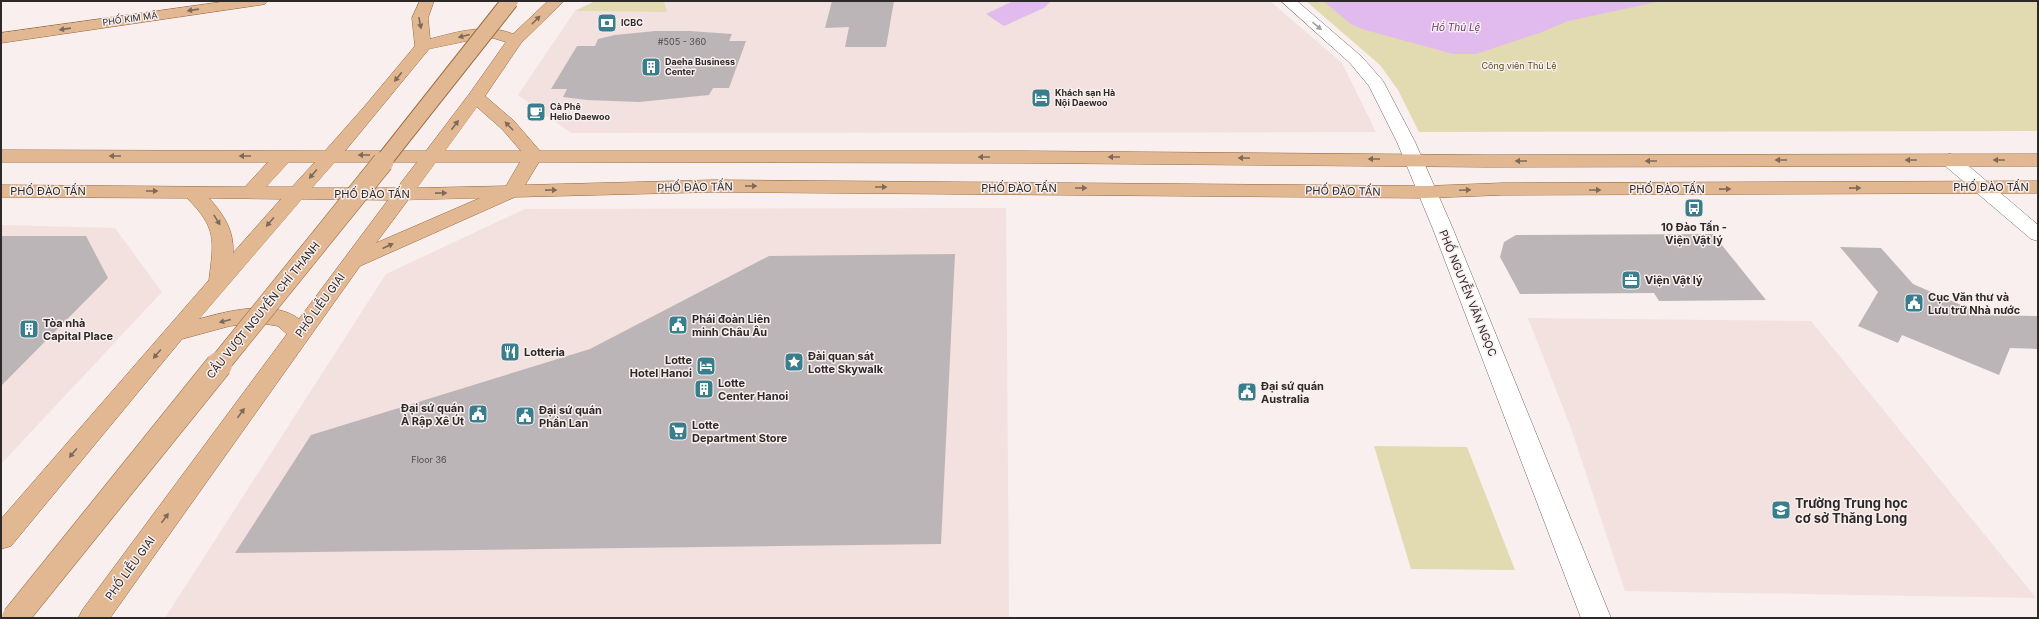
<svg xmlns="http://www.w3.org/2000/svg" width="2039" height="619" font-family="Inter,sans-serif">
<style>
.built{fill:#f2e1de}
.green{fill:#e2dab1}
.water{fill:#e1baee}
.building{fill:#bcb5b8}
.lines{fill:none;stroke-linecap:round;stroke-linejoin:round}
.minor-casing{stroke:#6f6867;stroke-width:1}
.major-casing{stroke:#95673d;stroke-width:1}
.minor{fill:#fff;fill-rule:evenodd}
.major{fill:#e1b891;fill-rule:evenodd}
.major-bridge-far2-casing{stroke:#95673d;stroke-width:18;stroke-linecap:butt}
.major-bridge-far1-casing{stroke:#95673d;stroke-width:22;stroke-linecap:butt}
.major-bridge-casing{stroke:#95673d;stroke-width:27;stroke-linecap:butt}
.major-bridge-far2{stroke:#e1b891;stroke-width:16}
.major-bridge-far1{stroke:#e1b891;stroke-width:21}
.major-bridge{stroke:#e1b891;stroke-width:26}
.oneway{fill:#7e6958}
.oneway2{fill:#a09f9f}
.labels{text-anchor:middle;stroke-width:3;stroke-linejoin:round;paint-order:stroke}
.far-street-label{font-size:9px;fill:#2d2929;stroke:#f8efee}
.far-poi-label{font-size:9px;font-weight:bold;fill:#2d2929;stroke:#f8efee;text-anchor:start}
.number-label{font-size:9px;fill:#514c4d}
.far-park-label{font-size:9px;fill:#574d1d;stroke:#f8efee}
.far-water-label{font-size:10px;font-style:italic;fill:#673876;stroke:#f8efee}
.street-label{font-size:11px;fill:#2d2929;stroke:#f8efee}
.poi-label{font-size:11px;font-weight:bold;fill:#2d2929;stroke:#f8efee;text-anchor:start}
.near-poi-label{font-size:13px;font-weight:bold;fill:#2d2929;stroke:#f8efee;text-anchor:start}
</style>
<rect width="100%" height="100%" fill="#f8efee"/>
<path class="built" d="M664,1H1270L1342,63L1376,132L571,133L518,95L575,11L666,12Z
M1006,208L1009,618H165L386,274L525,209Z
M1,225L115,228L162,292L1,464Z
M1528,318L1811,321L2036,598L1625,591L1571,428Z"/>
<path class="green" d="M595,1H664L667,12L575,11Z
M1306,1H2038V131L1419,132L1398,90L1380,65Z
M1374,446L1467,447L1515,570L1411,569Z"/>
<path class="water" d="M1013,1H1051L1044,8L1004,26L986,14Z
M1323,1H1661L1568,21L1542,32L1476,54H1453L1362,29L1351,24Z"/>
<path class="building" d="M832,1H894L886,47H845L849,27L825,28Z
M655,31H690L732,34L729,41H746L729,88H713L709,95L639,102L587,100L563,97L567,89H551L577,46H595L598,39L615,35Z
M1713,234L1766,300L1659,301L1654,293L1520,294L1500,257L1504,242L1516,235Z
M1,236H86L108,278L1,386Z
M1840,247L1881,248L1913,284L1984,315L2038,316V349L2010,348L1999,375L1902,335L1898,343L1858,326L1878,292Z
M955,254L941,544L235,553L311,435L590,349L769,256Z"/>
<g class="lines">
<g class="minor-casing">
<path id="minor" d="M1281,1H1297L1362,57L1383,81L1415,142L1453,229L1611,618H1581L1433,229L1397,142L1369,86L1350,63Z
M1950,154L1957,156L2038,225V241L2031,239L1943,164L1941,160L1943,156Z"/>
</g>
<g class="major-casing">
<path id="major" d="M228,1H267L265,4L260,5L1,43V33Z
M420,1H434L428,18L430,39C457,32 486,23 513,34L548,1H564L521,43L485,96L514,121L540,151H1023L1487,155L2038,154V166L1487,167L1023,163L539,162L525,185L714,180L1426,186L1502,183L2038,181V193L1502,195L1426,198L714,192L515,197L360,266L110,618H78L83,609L287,334L278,326L260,323L230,326L182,339L11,546L1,549V519L209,280C214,240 217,228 187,198L1,197V185L245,187L268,162H1V150L325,151L364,107L415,46L412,18ZM481,38H493L506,42L470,93L426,151H345L429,49ZM477,107L502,129L521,151H445ZM289,162H315L292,187H266ZM335,162H417L397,188H312ZM436,162H520L506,186L417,188ZM209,198L281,199L233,253C234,230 224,215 209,198ZM480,198L376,243L408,200ZM302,199L388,200L299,319C273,299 227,311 199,319Z"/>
</g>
<use href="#minor" class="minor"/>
<use href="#major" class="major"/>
<g class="major-bridge-far2-casing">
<path id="major-bridge-far2" d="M382,163L510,1"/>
</g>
<g class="major-bridge-far1-casing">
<path id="major-bridge-far1" d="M218,366L383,162"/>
</g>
<g class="major-bridge-casing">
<path id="major-bridge" d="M15,618L219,365"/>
</g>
<use href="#major-bridge-far2" class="major-bridge-far2"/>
<use href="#major-bridge-far1" class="major-bridge-far1"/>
<use href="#major-bridge" class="major-bridge"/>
</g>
<defs><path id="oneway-solid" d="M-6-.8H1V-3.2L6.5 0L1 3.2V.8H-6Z"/></defs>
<g class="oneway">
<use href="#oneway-solid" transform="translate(193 10) rotate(172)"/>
<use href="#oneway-solid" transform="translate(536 20) rotate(-45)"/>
<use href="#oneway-solid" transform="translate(420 23) rotate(79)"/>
<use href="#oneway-solid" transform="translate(65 29) rotate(172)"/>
<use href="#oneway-solid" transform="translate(464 36) rotate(166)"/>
<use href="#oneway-solid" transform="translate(398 77) rotate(129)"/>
<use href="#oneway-solid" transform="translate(455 125) rotate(-53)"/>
<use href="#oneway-solid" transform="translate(509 126) rotate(-134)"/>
<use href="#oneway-solid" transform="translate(364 155) rotate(-180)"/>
<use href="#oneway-solid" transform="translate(115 156) rotate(-180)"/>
<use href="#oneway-solid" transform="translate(245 156) rotate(-180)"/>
<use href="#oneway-solid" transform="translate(984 157) rotate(-180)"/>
<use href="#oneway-solid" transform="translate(1114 157) rotate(-180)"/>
<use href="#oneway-solid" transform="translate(1244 158) rotate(-180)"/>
<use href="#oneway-solid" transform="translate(1374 159) rotate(-180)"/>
<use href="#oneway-solid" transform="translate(1781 160) rotate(180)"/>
<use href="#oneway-solid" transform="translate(1911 160) rotate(180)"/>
<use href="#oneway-solid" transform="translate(1999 160) rotate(180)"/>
<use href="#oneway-solid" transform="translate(1521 161) rotate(180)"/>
<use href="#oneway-solid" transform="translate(1651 161) rotate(180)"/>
<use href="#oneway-solid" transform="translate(313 174) rotate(131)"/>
<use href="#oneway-solid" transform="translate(751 186)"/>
<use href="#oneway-solid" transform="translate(881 187)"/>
<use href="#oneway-solid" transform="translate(1081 188)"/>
<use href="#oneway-solid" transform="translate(1855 188) rotate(-1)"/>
<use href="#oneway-solid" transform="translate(1725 189) rotate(-1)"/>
<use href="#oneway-solid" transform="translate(551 190) rotate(-1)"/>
<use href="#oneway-solid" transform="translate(1465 190) rotate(-2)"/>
<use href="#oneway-solid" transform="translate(1595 190)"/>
<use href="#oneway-solid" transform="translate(152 191)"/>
<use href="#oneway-solid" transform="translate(441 193) rotate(-1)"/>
<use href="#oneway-solid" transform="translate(217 220) rotate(58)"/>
<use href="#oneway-solid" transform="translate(270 222) rotate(131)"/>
<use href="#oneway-solid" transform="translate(388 246) rotate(-24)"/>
<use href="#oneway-solid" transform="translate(225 321) rotate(166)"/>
<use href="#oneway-solid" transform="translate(157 354) rotate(130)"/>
<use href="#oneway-solid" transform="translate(241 413) rotate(-54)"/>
<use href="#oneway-solid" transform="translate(73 453) rotate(130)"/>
<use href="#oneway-solid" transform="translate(165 518) rotate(-54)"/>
</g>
<use class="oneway2" href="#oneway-solid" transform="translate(1317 26) rotate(41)"/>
<defs>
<g id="bank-square" transform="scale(1)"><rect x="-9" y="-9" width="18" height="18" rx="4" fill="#397e8c" stroke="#f8efee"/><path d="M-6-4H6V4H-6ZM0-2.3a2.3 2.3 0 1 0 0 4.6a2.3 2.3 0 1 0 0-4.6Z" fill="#fff"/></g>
<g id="building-square" transform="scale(1)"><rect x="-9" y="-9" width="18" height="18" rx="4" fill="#397e8c" stroke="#f8efee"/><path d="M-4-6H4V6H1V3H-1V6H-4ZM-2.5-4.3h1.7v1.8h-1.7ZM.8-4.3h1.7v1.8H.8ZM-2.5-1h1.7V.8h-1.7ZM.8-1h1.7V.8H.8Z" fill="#fff"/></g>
<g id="hotel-square" transform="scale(1)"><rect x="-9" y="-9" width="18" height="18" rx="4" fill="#397e8c" stroke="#f8efee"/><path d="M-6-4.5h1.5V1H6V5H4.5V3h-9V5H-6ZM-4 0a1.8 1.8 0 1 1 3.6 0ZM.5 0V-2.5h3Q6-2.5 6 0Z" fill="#fff"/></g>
<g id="cafe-square" transform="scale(1)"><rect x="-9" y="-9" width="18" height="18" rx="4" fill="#397e8c" stroke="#f8efee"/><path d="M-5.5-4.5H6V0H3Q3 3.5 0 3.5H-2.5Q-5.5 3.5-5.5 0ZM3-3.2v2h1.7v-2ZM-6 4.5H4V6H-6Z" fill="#fff"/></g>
<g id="bus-square" transform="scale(1)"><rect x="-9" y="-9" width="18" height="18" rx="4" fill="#397e8c" stroke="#f8efee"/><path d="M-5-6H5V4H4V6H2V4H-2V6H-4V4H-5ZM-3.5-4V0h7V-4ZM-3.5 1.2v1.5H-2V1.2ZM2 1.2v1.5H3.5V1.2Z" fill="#fff"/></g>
<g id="office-square" transform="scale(1)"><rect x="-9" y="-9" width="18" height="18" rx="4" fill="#397e8c" stroke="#f8efee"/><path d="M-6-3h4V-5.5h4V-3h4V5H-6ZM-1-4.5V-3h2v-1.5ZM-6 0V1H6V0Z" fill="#fff"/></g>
<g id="civic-square" transform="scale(1)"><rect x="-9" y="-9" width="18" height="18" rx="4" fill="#397e8c" stroke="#f8efee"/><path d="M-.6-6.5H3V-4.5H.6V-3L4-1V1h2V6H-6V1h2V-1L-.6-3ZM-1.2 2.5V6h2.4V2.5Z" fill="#fff"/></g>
<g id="restaurant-square" transform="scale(1)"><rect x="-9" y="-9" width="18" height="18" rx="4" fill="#397e8c" stroke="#f8efee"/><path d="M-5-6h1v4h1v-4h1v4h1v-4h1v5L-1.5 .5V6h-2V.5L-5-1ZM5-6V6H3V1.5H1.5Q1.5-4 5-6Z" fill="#fff"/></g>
<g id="sight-square" transform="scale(1)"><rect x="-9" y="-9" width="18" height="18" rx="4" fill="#397e8c" stroke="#f8efee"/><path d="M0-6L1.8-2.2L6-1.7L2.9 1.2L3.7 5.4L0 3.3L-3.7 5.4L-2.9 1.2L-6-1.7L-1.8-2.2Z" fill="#fff"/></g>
<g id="supermarket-square" transform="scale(1)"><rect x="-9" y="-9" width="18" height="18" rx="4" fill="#397e8c" stroke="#f8efee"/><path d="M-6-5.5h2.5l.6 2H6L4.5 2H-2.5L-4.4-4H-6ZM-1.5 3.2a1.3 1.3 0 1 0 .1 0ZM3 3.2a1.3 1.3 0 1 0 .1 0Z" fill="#fff"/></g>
<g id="school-square" transform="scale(1)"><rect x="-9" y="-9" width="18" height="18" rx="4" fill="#397e8c" stroke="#f8efee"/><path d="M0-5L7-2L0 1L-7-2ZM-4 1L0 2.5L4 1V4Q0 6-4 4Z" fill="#fff"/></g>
</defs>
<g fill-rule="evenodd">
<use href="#bank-square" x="607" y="23"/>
<use href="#building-square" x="651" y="67"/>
<use href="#hotel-square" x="1041" y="98"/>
<use href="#cafe-square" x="536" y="112"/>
<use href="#bus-square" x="1694" y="208"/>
<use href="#office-square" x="1631" y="280"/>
<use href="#civic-square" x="1914" y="303"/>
<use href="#civic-square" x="678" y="325"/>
<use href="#building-square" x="29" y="329"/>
<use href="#restaurant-square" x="510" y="352"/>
<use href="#sight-square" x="794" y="362"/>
<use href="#hotel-square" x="706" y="366"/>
<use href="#building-square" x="704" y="389"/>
<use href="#civic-square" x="1247" y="392"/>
<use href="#civic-square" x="478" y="414"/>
<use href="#civic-square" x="525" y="416"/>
<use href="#supermarket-square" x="678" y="431"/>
<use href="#school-square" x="1781" y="510"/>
</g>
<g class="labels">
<g class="far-street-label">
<text transform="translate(130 19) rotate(-8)" y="3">PHỐ KIM MÃ</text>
</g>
<g class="far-poi-label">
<text x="621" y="26">ICBC</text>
<text x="665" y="65">Daeha Business<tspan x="665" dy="10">Center</tspan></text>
<text x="1055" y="96">Khách sạn Hà<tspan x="1055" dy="10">Nội Daewoo</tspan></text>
<text x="550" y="110">Cà Phê<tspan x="550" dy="10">Helio Daewoo</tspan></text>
</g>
<g class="number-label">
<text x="682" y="45">#505 - 360</text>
<text x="429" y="463">Floor 36</text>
</g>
<g class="far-park-label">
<text x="1519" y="69">Công viên Thủ Lệ</text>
</g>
<g class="far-water-label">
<text x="1456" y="31">Hồ Thủ Lệ</text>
</g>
<g class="street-label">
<text transform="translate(695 187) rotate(-1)" y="4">PHỐ ĐÀO TẤN</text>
<text x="1991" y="191">PHỐ ĐÀO TẤN</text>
<text x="1019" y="192">PHỐ ĐÀO TẤN</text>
<text x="1667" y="193">PHỐ ĐÀO TẤN</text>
<text x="48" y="195">PHỐ ĐÀO TẤN</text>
<text transform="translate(1343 191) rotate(1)" y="4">PHỐ ĐÀO TẤN</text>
<text x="372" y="198">PHỐ ĐÀO TẤN</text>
<text transform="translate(1468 293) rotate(68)" y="4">PHỐ NGUYỄN VĂN NGỌC</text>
<text transform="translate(320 305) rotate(-54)" y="4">PHỐ LIỄU GIAI</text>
<text transform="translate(263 310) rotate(-51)" y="4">CẦU VƯỢT NGUYỄN CHÍ THANH</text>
<text transform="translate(130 568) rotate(-54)" y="4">PHỐ LIỄU GIAI</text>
</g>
<g class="poi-label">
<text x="1694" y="231" text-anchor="middle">10 Đào Tấn -<tspan x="1694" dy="13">Viện Vật lý</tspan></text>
<text x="1645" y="284">Viện Vật lý</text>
<text x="1928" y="301">Cục Văn thư và<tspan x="1928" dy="13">Lưu trữ Nhà nước</tspan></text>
<text x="692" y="323">Phái đoàn Liên<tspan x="692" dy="13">minh Châu Âu</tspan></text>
<text x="43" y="327">Tòa nhà<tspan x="43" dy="13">Capital Place</tspan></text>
<text x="524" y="356">Lotteria</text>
<text x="808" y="360">Đài quan sát<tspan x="808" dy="13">Lotte Skywalk</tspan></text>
<text x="692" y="364" text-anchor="end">Lotte<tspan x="692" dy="13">Hotel Hanoi</tspan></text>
<text x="718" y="387">Lotte<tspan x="718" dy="13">Center Hanoi</tspan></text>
<text x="1261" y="390">Đại sứ quán<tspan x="1261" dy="13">Australia</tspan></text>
<text x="464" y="412" text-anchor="end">Đại sứ quán<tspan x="464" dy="13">Ả Rập Xê Út</tspan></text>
<text x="539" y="414">Đại sứ quán<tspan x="539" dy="13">Phần Lan</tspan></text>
<text x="692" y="429">Lotte<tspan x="692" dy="13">Department Store</tspan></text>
</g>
<g class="near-poi-label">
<text x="1795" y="508">Trường Trung học<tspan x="1795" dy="15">cơ sở Thăng Long</tspan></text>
</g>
</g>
<rect width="2039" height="619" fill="none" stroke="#2d2929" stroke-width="4"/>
</svg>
